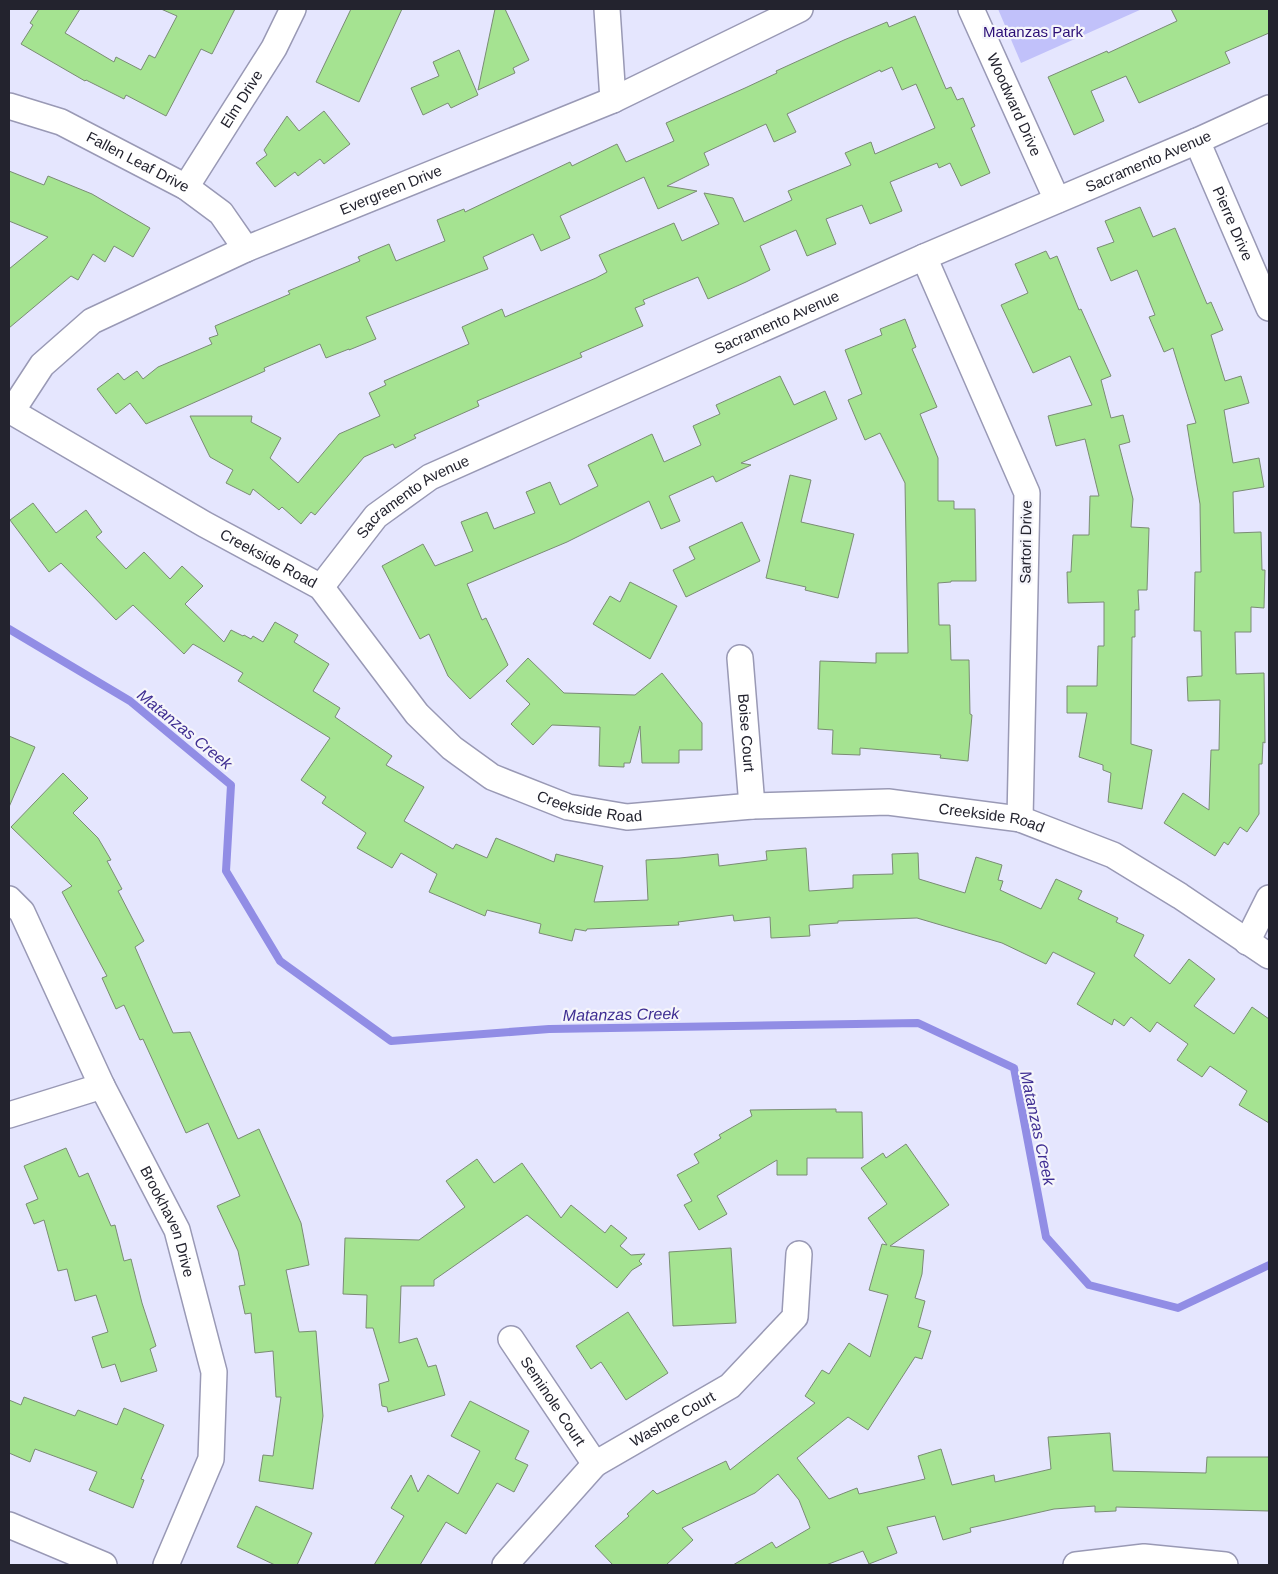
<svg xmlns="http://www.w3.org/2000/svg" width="1278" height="1574" font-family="Helvetica,sans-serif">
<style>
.green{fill:#c1c1fa}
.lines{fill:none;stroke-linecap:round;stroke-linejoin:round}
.stream{stroke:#918de5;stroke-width:8}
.building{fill:#a5e391;stroke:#7a8c74}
.minor-casing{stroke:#9999b5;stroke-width:28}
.minor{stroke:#fff;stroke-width:25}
.labels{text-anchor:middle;stroke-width:4.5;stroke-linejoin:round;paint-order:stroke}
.park-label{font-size:15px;fill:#2b0e76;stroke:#f5f5fb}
.street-label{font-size:15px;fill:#23232e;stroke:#f5f5fb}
.water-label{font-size:16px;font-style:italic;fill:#3f2e92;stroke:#f5f5fb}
</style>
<rect width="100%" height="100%" fill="#e5e6fe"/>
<path class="green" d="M998,9H1142L1021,63Z"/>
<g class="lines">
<path class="stream" d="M9,629L130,701L231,785L226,871L280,961L391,1041L549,1029L918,1023L1014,1068L1046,1237L1089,1285L1178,1308L1269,1265"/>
</g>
<path class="building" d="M39,9H80L65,33L114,62L116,57L141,70L149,55L155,58L177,16L161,9H235L212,54L201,49L166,116L126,95L124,99L86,80L85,81L21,44L33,25L30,23Z
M351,9H402L359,102L316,82Z
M495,9H505L529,60L513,68L515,73L478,90Z
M1171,9H1269V33L1225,52L1230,63L1139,103L1126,76L1091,91L1104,121L1074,135L1048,77L1107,51L1108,53L1177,21Z
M915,16L946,89L951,87L957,100L963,98L975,126L971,128L990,173L961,186L950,163L939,168L937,163L890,182L902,211L870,224L862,205L826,219L836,244L807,256L796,230L760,246L770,270L746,282L708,299L698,277L643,300L645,304L635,308L643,326L580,353L582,357L477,401L479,406L414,435L416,438L395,448L393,444L364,457L315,515L311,512L301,524L282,507L279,510L253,489L250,495L226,483L233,470L210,457L190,416H252L251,422L281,438L270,458L298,483L339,434L380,416L369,393L386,385L384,381L469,344L462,327L502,309L505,317L596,278L607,272L599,255L674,223L682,241L719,224L704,193L733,198L744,222L792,200L788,191L851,165L845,153L871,142L875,154L935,128L916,84L902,90L892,67L881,72L880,70L787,114L796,132L774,142L766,124L704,153L709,165L667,186L697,191L658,209L644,177L560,216L570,238L541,251L533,234L483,257L488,269L366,317L376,339L349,350V349L326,358L320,344L264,368L265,371L146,424L130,403L116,414L97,389L118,373L124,380L137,371L143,379L158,367L212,344L209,338L218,335L215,326L290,294L288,291L360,261L358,257L389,244L396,261L445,241L437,220L464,209L465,212L570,162L572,166L617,144L626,162L674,141L666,123L745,88L777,73L776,71L844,40L887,22L889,27Z
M459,50L478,95L451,108L448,103L423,115L411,88L439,76L433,62Z
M324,111L350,144L324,164L320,159L298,176L295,172L275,187L256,163L267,155L264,150L287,116L299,131Z
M9,171L44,185L48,176L92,194L150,228L133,257L114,246L105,262L93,254L78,280L71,276L9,328V269L48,237L9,221Z
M1140,207L1153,237L1175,228L1207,304L1211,302L1223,330L1211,335L1225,381L1241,376L1249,403L1224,410L1233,463L1259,458L1264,487L1233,492L1234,533L1261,532L1262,570H1265L1264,608L1251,607V632H1235L1236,674L1264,673L1265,743L1263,742L1262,764H1259V814L1247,832L1240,827L1228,845L1224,842L1215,856L1164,823L1183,793L1209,810L1211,750H1219L1220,700L1188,701L1187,677L1202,676L1201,631H1194L1195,572H1201L1200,504L1187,425L1196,423L1173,348L1164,352L1149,317L1155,315L1137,270L1111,281L1097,248L1114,242L1105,221Z
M1046,251L1050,259L1057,256L1079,310L1081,309L1111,376L1101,380L1111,418L1123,415L1130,442L1119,445L1133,499L1131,527L1149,528L1147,590H1138L1139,610H1135V637H1132L1131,744L1152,750L1142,809L1108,802L1111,773L1103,770V765L1079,757L1087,713H1067V686H1097L1098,646H1104V602L1068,603L1067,572H1071L1073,535H1089L1090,496H1099L1085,439L1056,446L1048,416L1092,405L1070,356L1033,373L1001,305L1028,293L1015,264Z
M905,319L916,347L912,349L937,407L920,414L938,458V501H954V509H975L976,581H951V582L938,583L939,625H950L951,660H969L970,714L972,715L968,761L940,758L941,755L860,748V755L832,754L833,730L818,729L820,661L876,663V653H908L905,483L880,433L865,440L848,400L862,394L845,350L882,335L880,329Z
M780,376L794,405L825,391L837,419L741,463L751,465L716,482L713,476L669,496L680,521L661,529L649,501L567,542L467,584L482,620L486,618L508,665L470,699L448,676L429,634L420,639L382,566L423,544L435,566L473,551L461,522L487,512L494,529L535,513L526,492L550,482L560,505L598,486L588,465L652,434L664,462L701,445L693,426L720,414L716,405Z
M790,475L811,480L801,522L854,534L838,598L805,590L806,587L766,578Z
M33,503L56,533L86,510L102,532L96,537L126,569L144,552L170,579L182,566L203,586L185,604L224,642L231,630L243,636L244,635L251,639L253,636L263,642L275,622L298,635L294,642L329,664L313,691L340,708L335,717L392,756L386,765L424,787L404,821L453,849L456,844L487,858L496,838L554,862L556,854L603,866L594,902L648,900L646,860L680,858L718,854L719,866L767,860L766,851L806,848L809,891L853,888V875L893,874L892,854L918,853L919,879L965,893L976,857L1002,865L998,880L1003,881L1000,890L1041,909L1056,879L1082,891L1078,899L1118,918L1116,922L1144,935L1134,956L1170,984L1189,959L1215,979L1194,1006L1234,1034L1252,1007L1269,1019V1123L1239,1105L1247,1091L1210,1066L1202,1077L1177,1060L1188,1044L1157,1022L1150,1032L1131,1017L1124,1026L1114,1019L1112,1025L1077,1004L1095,973L1053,952L1046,964L1002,943L917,918L838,921V923L809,925L810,936L771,938L770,917L734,921L733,915L678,922L679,925L587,929L586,931L575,929L572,941L539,933L541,924L487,910L485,916L429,892L437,874L401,853L392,868L357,848L366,833L322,803L326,797L301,780L330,738L238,681L243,673L193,644L184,654L133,605L116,620L61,563L49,572L10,520Z
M742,522L760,561L686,597L673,570L695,559L689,547Z
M630,582L677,606L650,659L593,624L610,596L620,602Z
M528,658L564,693L635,695L662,673L702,723V750H679V763H642L640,726L630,763H624V767L599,766L600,727L552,725L533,745L511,724L530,704L506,681Z
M9,736L35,747L9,807Z
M63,773L88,798L73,813L98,838L111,860L107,861L122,889L118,891L144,941L135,947L173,1033L190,1032L238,1139L259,1129L301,1223L309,1265L286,1270L299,1332L316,1331L323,1416L313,1489L259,1481L263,1455L273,1456L281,1397H276L273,1351L255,1353L251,1313L245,1314L239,1286L245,1285L238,1251L217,1206L240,1196L208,1123L186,1133L143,1039L140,1040L124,1005L116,1009L102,978L107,976L62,892L72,886L11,827Z
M836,1109V1112H862L863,1158H807V1175H777V1160L717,1196L727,1214L699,1230L684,1205L692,1201L677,1175L699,1163L694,1154L721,1138L719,1135L752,1116L750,1110Z
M906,1144L949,1205L890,1246L924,1250L922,1274L915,1298L925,1301L918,1327L931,1331L922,1359L915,1357L868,1430L848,1417L797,1458L829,1499L857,1488L859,1494L925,1479L918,1456L941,1449L952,1485L994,1475L995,1482L1051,1469L1048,1437L1110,1433L1113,1471L1206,1473L1207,1457H1269V1511L1116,1507V1511L1095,1512V1506L1054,1509L970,1528L971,1532L943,1540L935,1516L887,1527L897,1553L869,1564L863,1551L826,1565H733L772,1542L776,1548L810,1528L799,1500L778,1474L755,1493L682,1528L693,1540L666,1565H613L595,1546L629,1516L627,1514L653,1490L657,1494L726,1461L730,1470L815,1403L805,1396L822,1370L829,1374L849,1343L870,1357L888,1295L869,1290L882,1244L887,1245L868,1218L887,1204L861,1168L883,1153L886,1158Z
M66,1148L79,1177L88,1173L111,1226L115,1225L124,1261L131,1259L142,1303L156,1346L150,1349L157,1371L121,1382L115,1364L102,1368L92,1337L108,1332L96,1295L75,1301L67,1269L58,1271L44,1220L34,1224L26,1204L38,1199L24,1166Z
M477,1159L494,1183L522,1163L561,1218L571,1205L605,1233L611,1225L627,1238L620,1246L631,1255L645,1254L639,1261L642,1264L632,1270L617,1288L527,1215L434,1280V1286H401L399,1343L417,1338L428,1367L436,1365L445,1395L388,1412L387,1407L382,1406L379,1384L389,1381L373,1328H366L367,1295L343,1294L345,1238L419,1240L465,1207L446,1181Z
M731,1248L736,1323L673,1326L669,1252Z
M628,1312L668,1373L626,1400L601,1362L591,1369L576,1346Z
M24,1397L75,1416L78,1410L117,1425L124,1408L164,1425L141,1479L144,1480L133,1508L89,1490L97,1472L35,1449L30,1462L9,1453V1400L21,1405Z
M470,1401L529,1431L515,1459L528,1465L514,1492L497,1483L466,1534L446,1522L420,1565H374L404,1516L391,1508L411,1475L418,1492L428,1475L458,1494L480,1451L451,1436Z
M256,1506L312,1533L297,1565H275L237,1547Z"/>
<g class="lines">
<g class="minor-casing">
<g id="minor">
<path d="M607,9L613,100"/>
<path id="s1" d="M971,9L1057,200"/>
<path id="s2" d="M9,106L61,122L186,187L221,213L246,249"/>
<path id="s3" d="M1197,141L1269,308"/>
<path id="s4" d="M186,187L274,48L293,9"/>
<path d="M924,257L1027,493L1020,819"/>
<path id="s5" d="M9,410L204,524L321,587L417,714L452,748L492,777L568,807L627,817L752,806L888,802L1020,819L1113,855L1180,896L1269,956"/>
<path id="s6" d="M12,411L42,365L92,321L246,249L613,100L800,9"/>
<path id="s7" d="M321,587L376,516L430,477L924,257L1197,141L1269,108"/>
<path id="s8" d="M740,658L752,806"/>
<path id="s9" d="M9,899L22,912L102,1086L177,1230L214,1372L211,1459L166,1565"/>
<path d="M1247,942L1269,898"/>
<path d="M9,1115L102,1086"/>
<path id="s10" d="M511,1339L595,1464"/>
<path d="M9,1525L104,1565"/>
<path id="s11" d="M505,1565L595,1464L730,1386L795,1317L799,1254"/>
<path d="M1076,1565L1144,1557L1225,1565"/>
</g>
</g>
<use href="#minor" class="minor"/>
</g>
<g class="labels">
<g class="park-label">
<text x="1033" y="37">Matanzas Park</text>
</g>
<g class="street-label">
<text dy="5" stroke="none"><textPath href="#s4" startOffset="104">Elm Drive</textPath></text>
<text dy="5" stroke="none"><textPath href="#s1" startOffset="105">Woodward Drive</textPath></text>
<text dy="5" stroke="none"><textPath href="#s7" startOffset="941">Sacramento Avenue</textPath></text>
<text dy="5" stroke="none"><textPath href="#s2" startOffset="141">Fallen Leaf Drive</textPath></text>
<text dy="5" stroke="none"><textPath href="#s6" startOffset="448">Evergreen Drive</textPath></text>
<text dy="5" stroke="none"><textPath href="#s3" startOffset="90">Pierre Drive</textPath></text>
<text dy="5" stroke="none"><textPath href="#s7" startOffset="536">Sacramento Avenue</textPath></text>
<text dy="5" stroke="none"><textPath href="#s7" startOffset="131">Sacramento Avenue</textPath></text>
<text transform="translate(1026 542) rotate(-89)" y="5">Sartori Drive</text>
<text dy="5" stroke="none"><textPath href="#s5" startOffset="299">Creekside Road</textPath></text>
<text dy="5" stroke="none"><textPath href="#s8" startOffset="75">Boise Court</textPath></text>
<text dy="5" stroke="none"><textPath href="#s5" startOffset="719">Creekside Road</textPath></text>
<text dy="5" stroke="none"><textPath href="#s5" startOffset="1124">Creekside Road</textPath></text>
<text dy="5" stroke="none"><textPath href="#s9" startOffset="361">Brookhaven Drive</textPath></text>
<text dy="5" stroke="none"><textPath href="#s10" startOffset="75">Seminole Court</textPath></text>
<text dy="5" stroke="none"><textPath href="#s11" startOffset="225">Washoe Court</textPath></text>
</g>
<g class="water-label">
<text transform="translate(185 729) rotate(39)" y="6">Matanzas Creek</text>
<text transform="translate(621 1014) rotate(-1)" y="6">Matanzas Creek</text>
<text transform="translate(1038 1128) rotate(78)" y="6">Matanzas Creek</text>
</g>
</g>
<rect width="1278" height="1574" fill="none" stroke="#23232e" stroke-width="20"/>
</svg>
